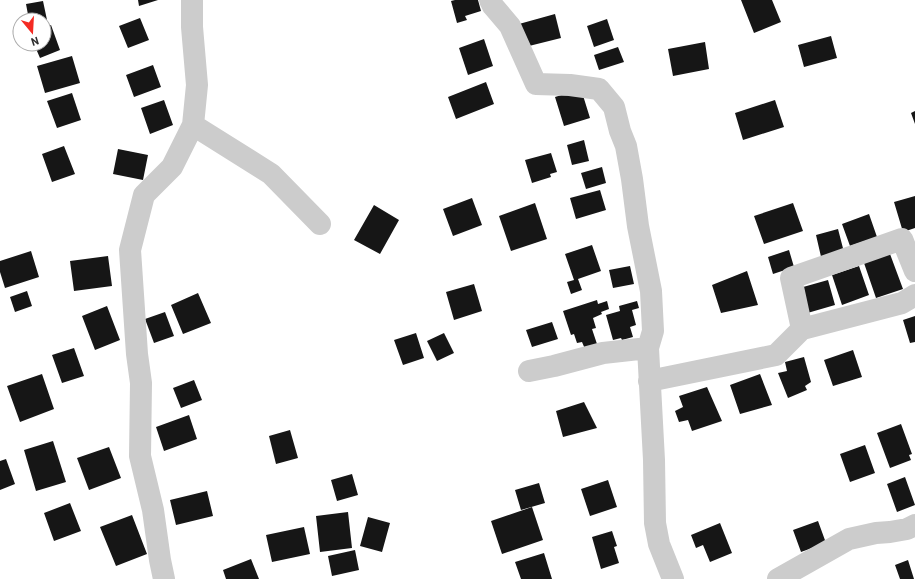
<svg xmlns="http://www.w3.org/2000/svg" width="915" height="579" font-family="Barlow,sans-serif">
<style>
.building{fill:#161616}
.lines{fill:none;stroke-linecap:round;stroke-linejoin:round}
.minor{stroke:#ccc;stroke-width:22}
</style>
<rect width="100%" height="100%" fill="#fff"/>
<path class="building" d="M138,0H158L139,6Z
M455,0H478L481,11L465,16L467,20L457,23L451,1Z
M741,0H772L781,22L754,33Z
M43,1L47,20H29L26,4Z
M555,14L561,38L525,47L519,24Z
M140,18L149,40L128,48L119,26Z
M607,19L614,40L594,47L587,26Z
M51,25L60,50L40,58L34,44H44V28Z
M831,36L837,58L804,67L798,45Z
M484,39L493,66L468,75L459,48Z
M705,42L709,69L673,76L668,49Z
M618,47L624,62L599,70L594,55Z
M72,56L80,83L45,93L37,66Z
M153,65L161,87L134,97L126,75Z
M486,82L494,104L456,119L448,97Z
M581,89L590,118L564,126L555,97Z
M72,93L81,120L57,128L47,101Z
M164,100L173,125L150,134L141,108Z
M775,100L784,127L743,140L735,113Z
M915,111V124L911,113Z
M584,140L589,161L572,165L567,145Z
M64,146L75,174L52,182L42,154Z
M118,149L148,155L143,180L113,174Z
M551,153L557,172L550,174L551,177L532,183L525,160Z
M602,167L606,183L586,189L581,173Z
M600,190L606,210L576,219L570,198Z
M915,196V228L903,232L894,202Z
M472,198L482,225L453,236L443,209Z
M535,203L547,239L511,251L499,216Z
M793,203L803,231L764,244L754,216Z
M374,205L399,220L380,254L354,240Z
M869,214L877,237L850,246L842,224Z
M838,229L845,256L822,261L816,235Z
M592,245L601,271L578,279L582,290L571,294L567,282L574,280L565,254Z
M789,250L794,267L773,274L768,257Z
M31,251L39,277L5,288L0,272V261Z
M890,254L903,289L876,298L864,263Z
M108,256L112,286L74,291L70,261Z
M630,266L634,284L613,288L609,270Z
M859,266L869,295L842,305L832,275Z
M747,271L758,305L721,313L712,285Z
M828,280L835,305L804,314L796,289Z
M474,284L482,311L454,320L446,292Z
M27,291L32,306L15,312L10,297Z
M198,293L211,323L183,334L171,305Z
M597,300L598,304L607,301L609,309L601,312L602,314L593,318L596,328L592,329L597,344L585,349L582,342L577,343L574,334L571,335L563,311Z
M637,301L639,308L632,310L636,325L630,327L633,337L622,340L621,338L613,340L606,315L620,311L619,306Z
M107,306L120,340L95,350L82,316Z
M165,312L174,336L154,343L145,319Z
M915,316V342L910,343L903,320Z
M552,322L558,339L532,347L526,330Z
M416,333L424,358L403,365L394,340Z
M444,333L454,353L437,361L427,341Z
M74,348L84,376L62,383L52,355Z
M853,350L862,377L833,386L824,360Z
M804,357L811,382L805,386L807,390L788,398L778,373L787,371L785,362Z
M42,374L54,409L20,422L7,386Z
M760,374L772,405L740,414L730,385Z
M194,380L202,400L181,408L173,388Z
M707,387L722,421L692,431L688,420L679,422L675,411L683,407L679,396Z
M584,402L597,428L563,437L556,411Z
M189,415L197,439L164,451L156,427Z
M901,424L912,454L909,455L911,460L890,468L877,433Z
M290,430L298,458L276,464L269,436Z
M53,441L66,482L36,491L24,450Z
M865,445L875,473L850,482L840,454Z
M109,447L121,478L89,490L77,458Z
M6,459L15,484L0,490V461Z
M352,474L358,495L337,501L331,480Z
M905,477L915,505L897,512L887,484Z
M608,480L617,507L590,516L581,489Z
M539,483L545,503L521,510L515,490Z
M207,491L213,516L176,525L170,500Z
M70,503L81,531L54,541L44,513Z
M532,507L543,540L502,554L491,521Z
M348,512L352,548L320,552L316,516Z
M132,515L147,554L116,566L100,527Z
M368,517L390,523L382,552L360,546Z
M818,521L826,543L801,552L793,530Z
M720,523L732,553L710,562L703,545L696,548L691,535Z
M304,527L310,554L272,562L266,535Z
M612,531L617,546L614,547L619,563L601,569L592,537Z
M355,550L359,570L332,576L328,556Z
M544,553L552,579H521L515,562Z
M251,559L259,579H226L223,570Z
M908,560L914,579H900L895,565Z"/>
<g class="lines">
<path class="minor" d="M490,0L493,6L510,26L536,84L570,85L599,89L614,107L620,131L626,146L632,179L638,226L651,291L653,331L648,348L654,460L655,523L659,544L673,579
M193,125L271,174L320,224
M802,329L791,278L902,239L915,271
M529,371L554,366L603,353L648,348
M649,381L776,355L802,329L902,303L915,295
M164,579L160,560L153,510L140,456L141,383L137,354L130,250L144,195L172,167L193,125L197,85L192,27V0
M778,579L849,539L876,533L890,532L907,529L915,525"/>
</g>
<g transform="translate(32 32) rotate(162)"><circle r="19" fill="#ffffff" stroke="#acacac"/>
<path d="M0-3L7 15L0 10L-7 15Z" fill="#f42b23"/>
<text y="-6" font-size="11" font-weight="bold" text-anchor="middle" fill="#2f2f2f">N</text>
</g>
</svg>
